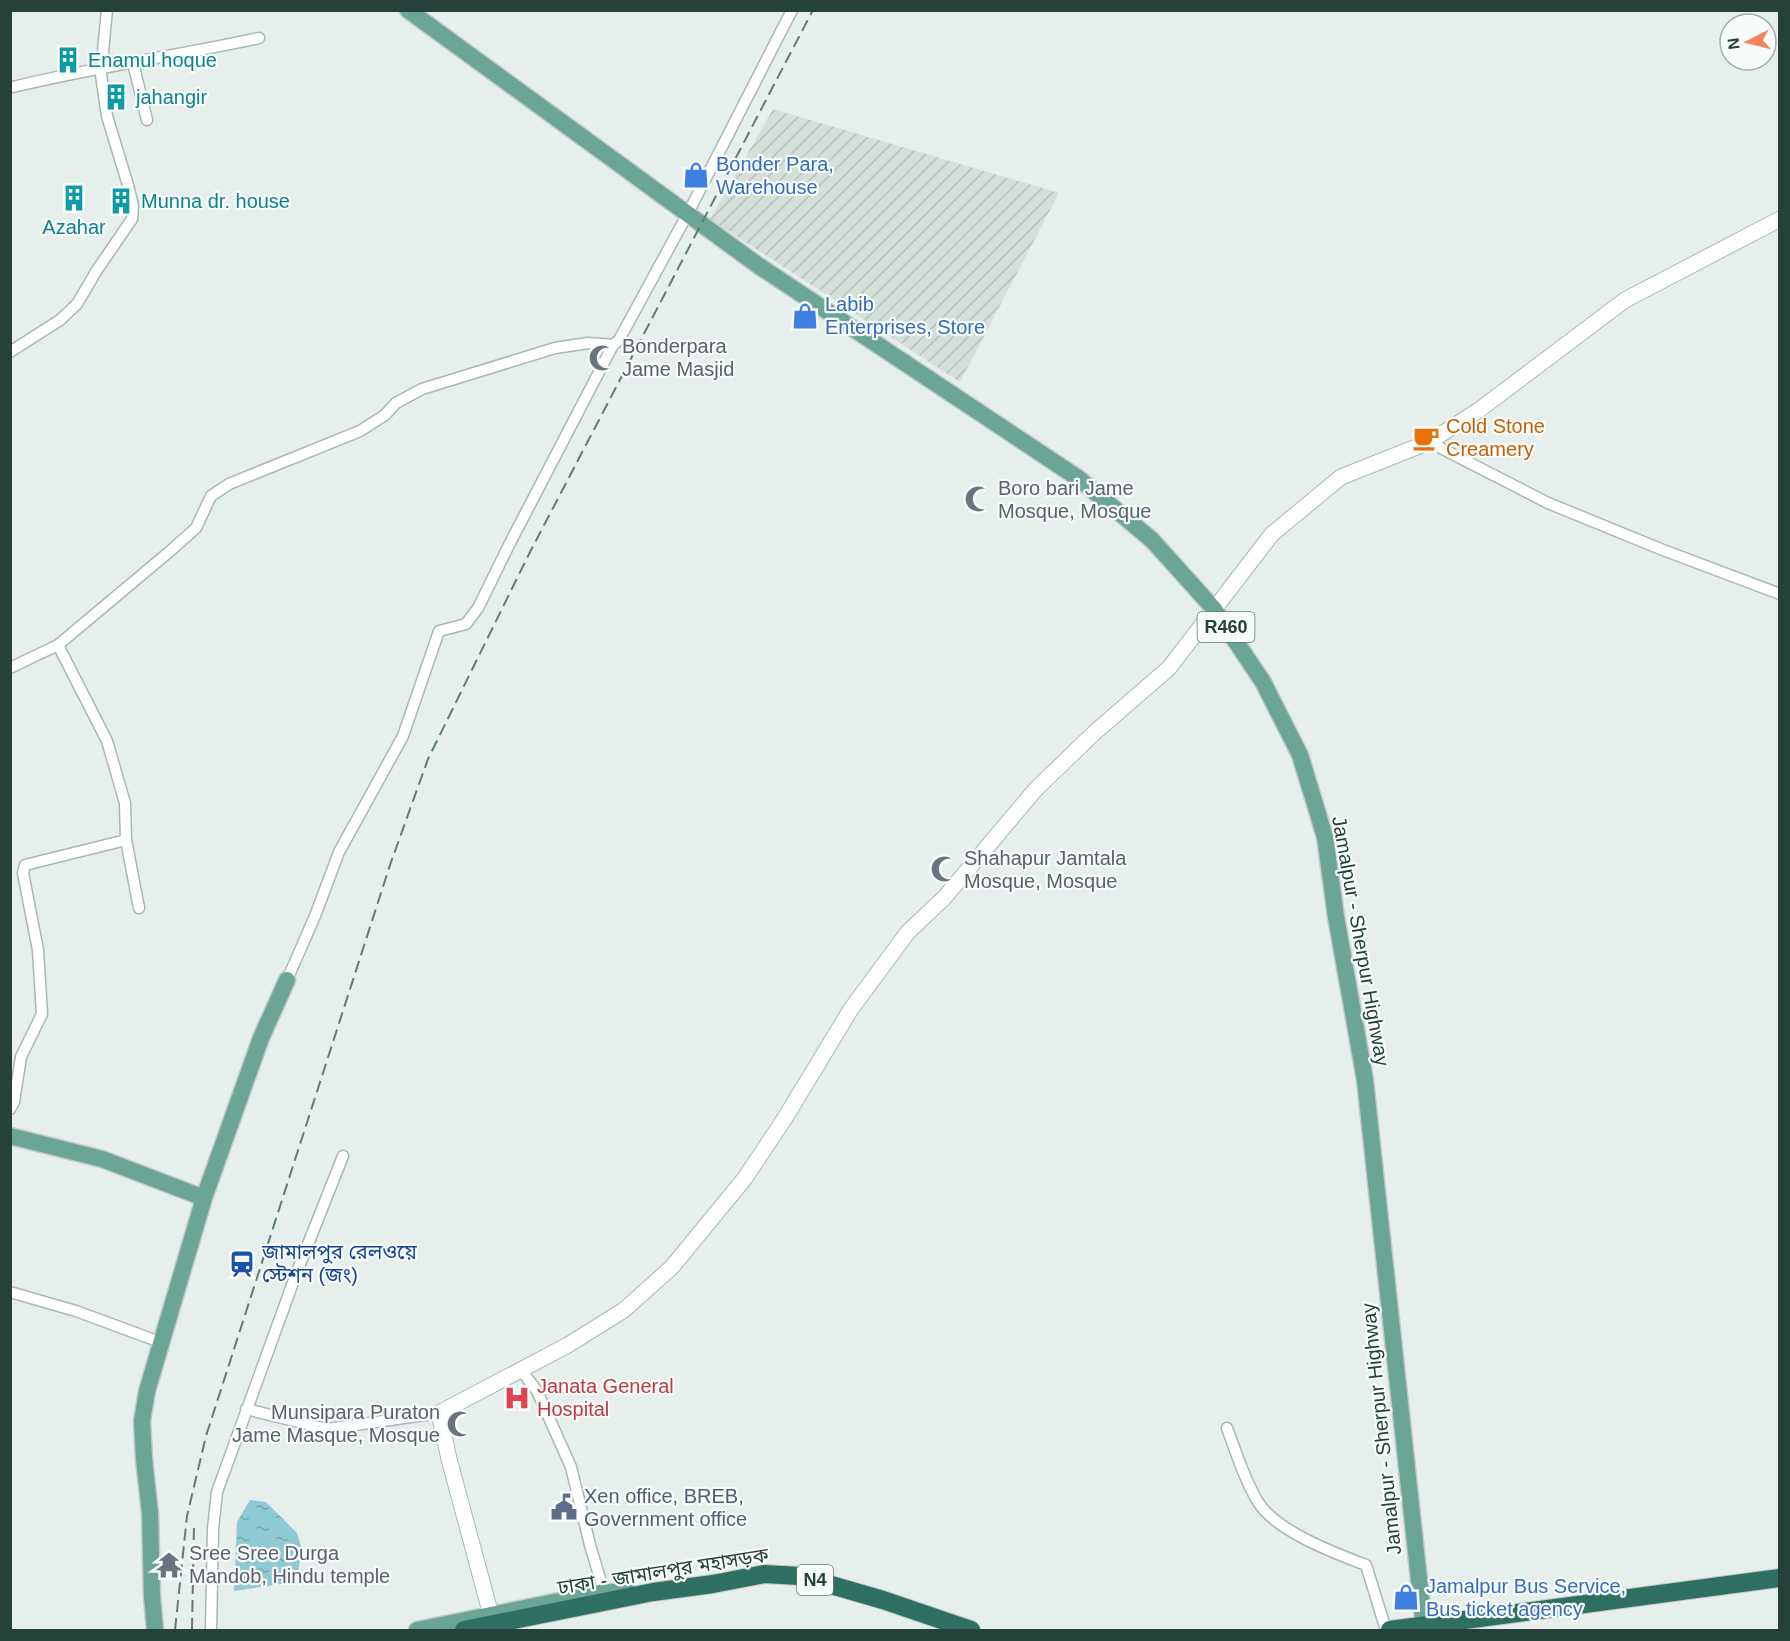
<svg xmlns="http://www.w3.org/2000/svg" width="1790" height="1641" font-family="Helvetica,'Noto Sans Bengali',sans-serif">
<style>
.industrial{fill:url(#industrial-furrows)}
.water{fill:url(#water-ripples)}
.lines{fill:none;stroke-linecap:round;stroke-linejoin:round}
.street-casing{stroke:#a8b8b2;stroke-width:13}
.secondary-casing{stroke:#a4bbb3;stroke-width:17}
.primary-casing{stroke:#c2cac8;stroke-width:19}
.highway-casing{stroke:#c2cac8;stroke-width:20}
.street{stroke:#fff;stroke-width:10}
.secondary{stroke:#fff;stroke-width:15}
.primary{stroke:#6aa596;stroke-width:16}
.highway{stroke:#2f6f62;stroke-width:18}
.rail{stroke:#5f7d75;stroke-width:2;stroke-dasharray:12 6;stroke-linecap:butt}
.labels{text-anchor:middle;stroke-width:4.5;stroke-linejoin:round;paint-order:stroke}
.shield{fill:#f7fbf9;stroke:#637a73;stroke-width:1.5}
.shield-label{font-size:18px;font-weight:bold;fill:#24423a}
.culture-label{font-size:20px;fill:#0d838f;stroke:#f7fbf9;text-anchor:start}
.shop-label{font-size:20px;fill:#366cbe;stroke:#f7fbf9;text-anchor:start}
.worship-label{font-size:20px;fill:#5b616d;stroke:#f7fbf9;text-anchor:start}
.food-label{font-size:20px;fill:#c56008;stroke:#f7fbf9;text-anchor:start}
.street-label{font-size:20px;fill:#24423a;stroke:#f7fbf9}
.transit-label{font-size:20px;fill:#164399;stroke:#f7fbf9;text-anchor:start}
.health-label{font-size:20px;fill:#be3a42;stroke:#f7fbf9;text-anchor:start}
.service-label{font-size:20px;fill:#4e5e75;stroke:#f7fbf9;text-anchor:start}
</style>
<defs>
<pattern id="industrial-furrows" width="10" height="10" patternUnits="userSpaceOnUse" patternTransform="scale(1.5)"><rect width="10" height="10" fill="#d4dfda"/><path d="M-1 1l2-2M0 10L10 0M9 11l2-2" fill="none" stroke="#b6c1bc"/></pattern>
<pattern id="water-ripples" width="26" height="14" patternUnits="userSpaceOnUse" patternTransform="scale(1.5)"><rect width="26" height="14" fill="#8ec9d4"/><path d="M2 4q2-2 4 0t4 0M15 11q2-2 4 0t4 0" fill="none" stroke="#74a5ad"/></pattern>
</defs>
<rect width="100%" height="100%" fill="#e6efeb"/>
<path class="industrial" d="M773,109L1059,193L960,382L710,219Z"/>
<path class="water" d="M250,1500L266,1502L297,1533L302,1550L298,1571L287,1583L234,1591L237,1522Z"/>
<g class="lines">
<g class="street-casing">
<path id="street" d="M133,63L147,120
M104,67L103,51L107,10
M13,87C94,67 177,56 259,38
M10,352L60,320L77,304L97,270L132,219L133,205L127,182L107,116L100,68
M1429,442L1548,503L1663,550L1780,594
M58,645L107,741L125,803L126,840L139,908
M10,668L58,645L169,552L196,528L211,496L229,484L360,431L385,415L396,403L422,389L555,348L588,343L613,345
M287,980L315,916L339,852L403,736L439,631L466,624L478,608L510,543L613,345L619,340L687,215L792,10
M10,1109L14,1102L21,1057L42,1014L38,950L23,873L25,865L126,840
M10,1292L76,1311L160,1342
M521,1370L537,1391L571,1467L590,1545L604,1592
M246,1409L327,1429L439,1413
M1227,1428C1236,1452 1244,1479 1258,1502C1276,1531 1334,1553 1366,1565L1386,1630
M211,1630L213,1529L217,1492L295,1277L343,1156"/>
</g>
<g class="secondary-casing">
<path id="secondary" d="M491,1615L449,1459L439,1413L568,1345L624,1310L672,1267L745,1178L785,1118L851,1009L908,932L944,898L1036,789L1094,733L1169,668L1272,534L1341,477L1429,442L1479,410L1625,300L1780,219"/>
</g>
<g class="primary-casing">
<path id="primary" d="M408,10L759,266L1078,478L1152,540L1214,609L1263,682L1300,755L1325,837L1336,917L1365,1080L1424,1626
M10,1136L102,1159L204,1198
M155,1630L152,1596L150,1513L144,1459L142,1421L147,1391L204,1198L261,1038L287,980
M417,1630L604,1592H628"/>
</g>
<g class="highway-casing">
<path id="highway" d="M464,1630L653,1592L713,1584L764,1574L800,1576L883,1600L971,1630
M1390,1630L1780,1578"/>
</g>
<use href="#street" class="street"/>
<use href="#secondary" class="secondary"/>
<use href="#primary" class="primary"/>
<use href="#highway" class="highway"/>
<path class="rail" d="M175,1630L187,1516L206,1436L390,865L428,759L529,554L813,10
M192,1630L194,1525"/>
</g>
<defs>
<g id="building-bare" transform="scale(2.07)"><path d="M-4-6H4V6H1V3H-1V6H-4ZM-2.5-4.3h1.7v1.8h-1.7ZM.8-4.3h1.7v1.8H.8ZM-2.5-1h1.7V.8h-1.7ZM.8-1h1.7V.8H.8Z" fill="#0f9aa8" stroke="#f7fbf9" stroke-width="2.5" paint-order="stroke"/></g>
<g id="shop-bare" transform="scale(2.07)"><path d="M-5-2.5h2.3a2.7 3.5 0 0 1 5.4 0H5L5.5 6h-11ZM-1.5-2.5h3a1.5 2.3 0 0 0-3 0Z" fill="#3f7fe0" stroke="#f7fbf9" stroke-width="2.5" paint-order="stroke"/></g>
<g id="mosque-bare" transform="scale(2.07)"><path d="M3.5-4.9A6 6 0 1 0 3.5 4.9A5 5 0 1 1 3.5-4.9Z" fill="#6b7280" stroke="#f7fbf9" stroke-width="2.5" paint-order="stroke"/></g>
<g id="cafe-bare" transform="scale(2.07)"><path d="M-5.5-4.5H6V0H3Q3 3.5 0 3.5H-2.5Q-5.5 3.5-5.5 0ZM3-3.2v2h1.7v-2ZM-6 4.5H4V6H-6Z" fill="#e8710a" stroke="#f7fbf9" stroke-width="2.5" paint-order="stroke"/></g>
<g id="station-bare" transform="scale(2.07)"><path d="M-3-6H3Q5-6 5-4V2Q5 4 3 4L4.5 6H3L1.5 4h-3L-3 6H-4.5L-3 4Q-5 4-5 2V-4Q-5-6-3-6ZM-3.5-4v3h7v-3ZM-3.5 1v1.5H-2V1ZM2 1v1.5H3.5V1Z" fill="#1a4fb4" stroke="#f7fbf9" stroke-width="2.5" paint-order="stroke"/></g>
<g id="hospital-bare" transform="scale(2.07)"><path d="M-5-5h3v3.5h4V-5h3V5h-3V1.5h-4V5h-3Z" fill="#e0444e" stroke="#f7fbf9" stroke-width="2.5" paint-order="stroke"/></g>
<g id="civic-bare" transform="scale(2.07)"><path d="M-.6-6.5H3V-4.5H.6V-3L4-1V1h2V6H-6V1h2V-1L-.6-3ZM-1.2 2.5V6h2.4V2.5Z" fill="#5c6f8a" stroke="#f7fbf9" stroke-width="2.5" paint-order="stroke"/></g>
<g id="temple-bare" transform="scale(2.07)"><path d="M0-6L5-2H3V0L6.5 2.5H4V6H1.5V3h-3V6H-4V2.5H-6.5L-3 0V-2H-5Z" fill="#6b7280" stroke="#f7fbf9" stroke-width="2.5" paint-order="stroke"/></g>
</defs>
<g fill-rule="evenodd">
<use href="#building-bare" x="68" y="60"/>
<use href="#building-bare" x="116" y="97"/>
<use href="#shop-bare" x="696" y="175"/>
<use href="#building-bare" x="74" y="198"/>
<use href="#building-bare" x="121" y="201"/>
<use href="#shop-bare" x="805" y="316"/>
<use href="#mosque-bare" x="602" y="358"/>
<use href="#cafe-bare" x="1426" y="438"/>
<use href="#mosque-bare" x="978" y="499"/>
<use href="#mosque-bare" x="944" y="869"/>
<use href="#station-bare" x="242" y="1264"/>
<use href="#hospital-bare" x="517" y="1398"/>
<use href="#mosque-bare" x="460" y="1424"/>
<use href="#civic-bare" x="564" y="1507"/>
<use href="#temple-bare" x="169" y="1565"/>
<use href="#shop-bare" x="1406" y="1597"/>
</g>
<g class="labels">
<g class="shield">
<rect x="1197.5" y="612" width="57" height="30" rx="4.5"/>
<rect x="797" y="1565" width="36" height="30" rx="4.5"/>
</g>
<g class="shield-label">
<text x="1226" y="633">R460</text>
<text x="815" y="1586">N4</text>
</g>
<g class="culture-label">
<text x="88" y="67">Enamul hoque</text>
<text x="136" y="104">jahangir</text>
<text x="141" y="208">Munna dr. house</text>
<text x="74" y="234" text-anchor="middle">Azahar</text>
</g>
<g class="shop-label">
<text x="716" y="171">Bonder Para,<tspan x="716" dy="23">Warehouse</tspan></text>
<text x="825" y="311">Labib<tspan x="825" dy="23">Enterprises, Store</tspan></text>
<text x="1426" y="1593">Jamalpur Bus Service,<tspan x="1426" dy="23">Bus ticket agency</tspan></text>
</g>
<g class="worship-label">
<text x="622" y="353">Bonderpara<tspan x="622" dy="23">Jame Masjid</tspan></text>
<text x="998" y="495">Boro bari Jame<tspan x="998" dy="23">Mosque, Mosque</tspan></text>
<text x="964" y="865">Shahapur Jamtala<tspan x="964" dy="23">Mosque, Mosque</tspan></text>
<text x="440" y="1419" text-anchor="end">Munsipara Puraton<tspan x="440" dy="23">Jame Masque, Mosque</tspan></text>
<text x="189" y="1560">Sree Sree Durga<tspan x="189" dy="23">Mandob, Hindu temple</tspan></text>
</g>
<g class="food-label">
<text x="1446" y="433">Cold Stone<tspan x="1446" dy="23">Creamery</tspan></text>
</g>
<g class="street-label">
<text transform="translate(1361 941) rotate(80)" y="7">Jamalpur - Sherpur Highway</text>
<text transform="translate(1381 1429) rotate(-96)" y="7">Jamalpur - Sherpur Highway</text>
<text transform="translate(663 1571) rotate(-9)" y="7">ঢাকা - জামালপুর মহাসড়ক</text>
</g>
<g class="transit-label">
<text x="262" y="1259">জামালপুর রেলওয়ে<tspan x="262" dy="23">স্টেশন (জং)</tspan></text>
</g>
<g class="health-label">
<text x="537" y="1393">Janata General<tspan x="537" dy="23">Hospital</tspan></text>
</g>
<g class="service-label">
<text x="584" y="1503">Xen office, BREB,<tspan x="584" dy="23">Government office</tspan></text>
</g>
</g>
<rect width="1790" height="1641" fill="none" stroke="#24423a" stroke-width="24"/>
<g transform="translate(1748 42) rotate(263)"><circle r="28" fill="#f7fbf9" stroke="#a3b1ad" stroke-width="1.5"/>
<path d="M0-4.5L10 22L0 15L-10 22Z" fill="#f4845f"/>
<text y="-9" font-size="16" font-weight="bold" text-anchor="middle" fill="#24423a">N</text>
</g>
</svg>
